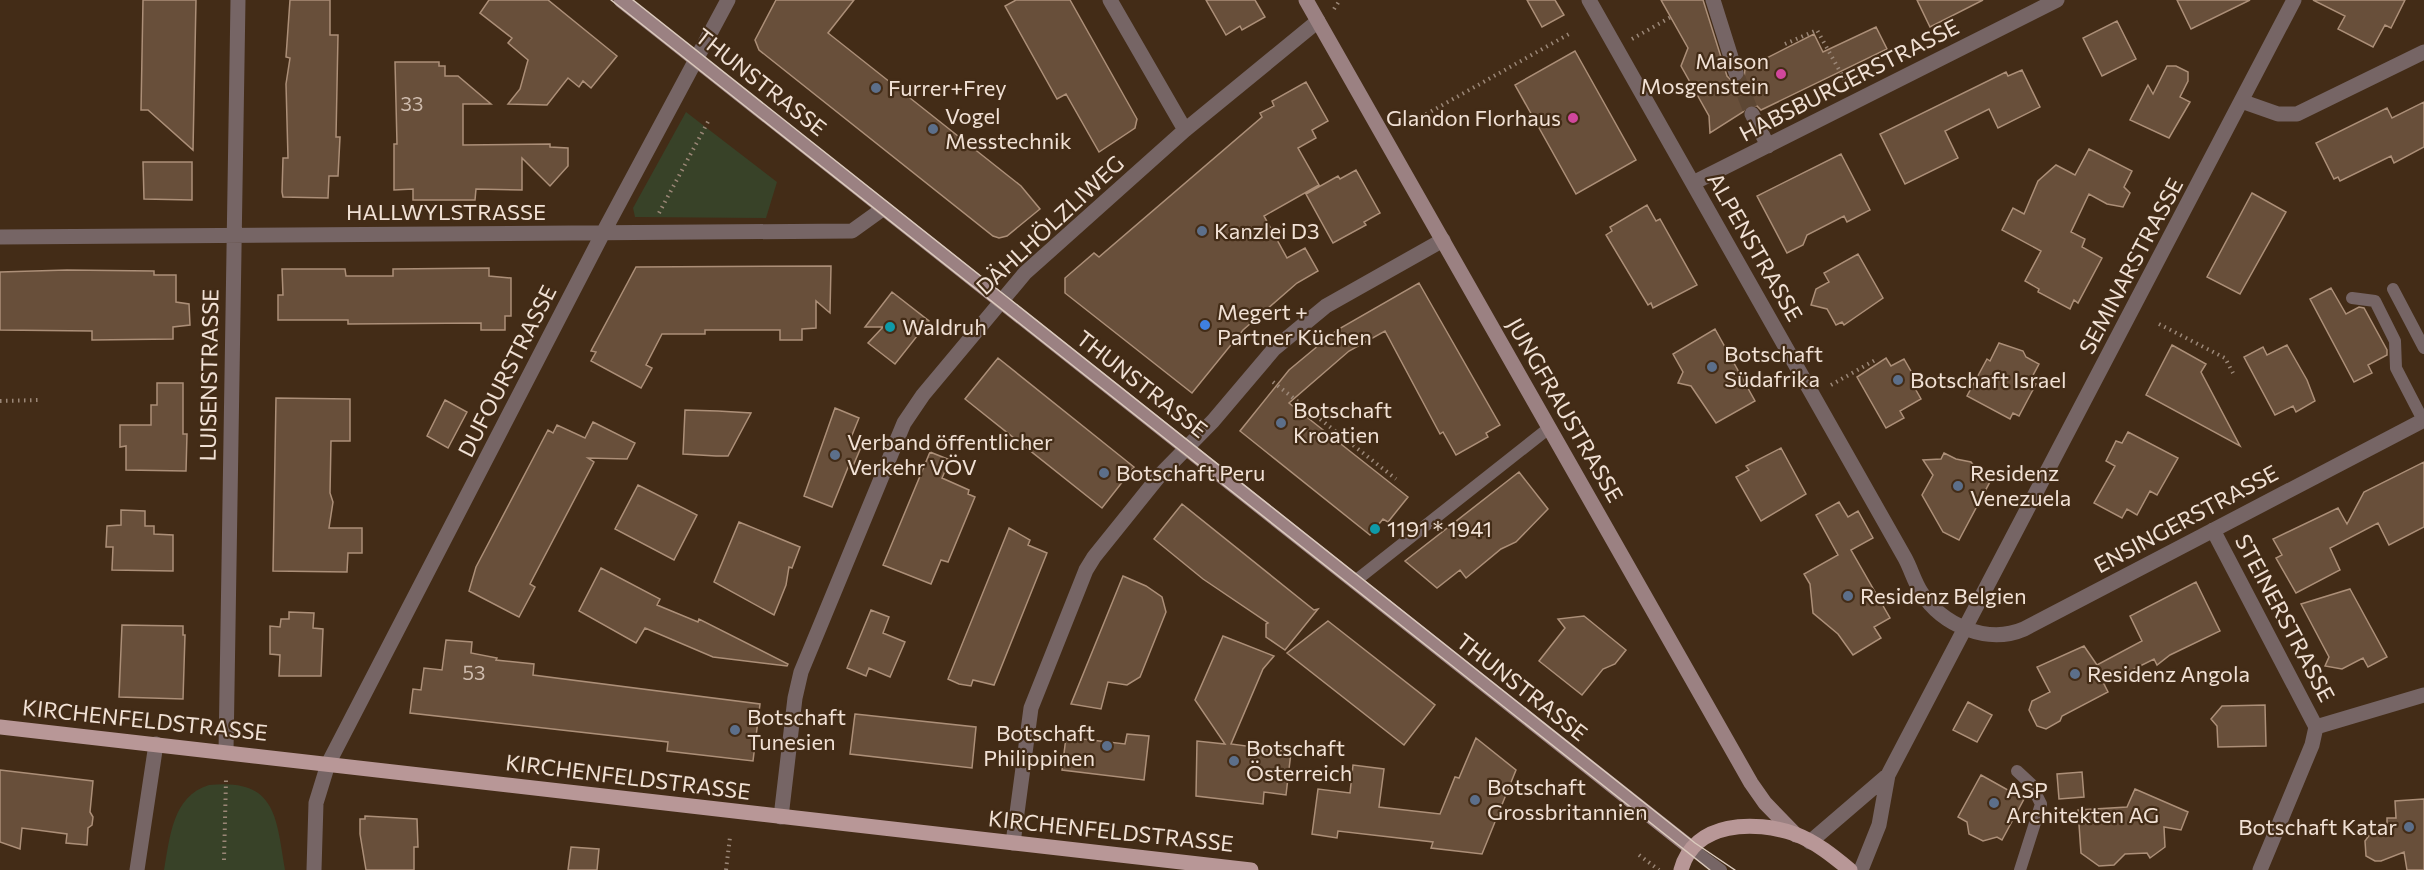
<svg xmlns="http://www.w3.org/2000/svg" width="2424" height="870" font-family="Commissioner,sans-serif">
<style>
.green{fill:#384228}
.building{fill:#684f3a;stroke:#ac8f78;stroke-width:1.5}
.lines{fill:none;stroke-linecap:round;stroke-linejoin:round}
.street-tunnel{stroke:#5d4734;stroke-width:15;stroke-dasharray:15 8;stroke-linecap:butt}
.path{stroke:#9b8777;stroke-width:4;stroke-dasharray:1.5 4.5;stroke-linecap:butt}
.lane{stroke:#766565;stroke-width:12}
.street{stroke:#766565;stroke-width:15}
.secondary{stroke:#9b8182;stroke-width:15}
.primary{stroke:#b89797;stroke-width:15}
.tram{stroke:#dbcabd;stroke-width:1.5}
.hotel-dot{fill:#d1479c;stroke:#432c17;stroke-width:2}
.service-dot{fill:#5c6f8a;stroke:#432c17;stroke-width:2}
.shop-dot{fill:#3f7fe0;stroke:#432c17;stroke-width:2}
.culture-dot{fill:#0f9aa8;stroke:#432c17;stroke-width:2}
.labels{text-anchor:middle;stroke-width:4.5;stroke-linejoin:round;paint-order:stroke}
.number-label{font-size:20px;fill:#cfbcae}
.poi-label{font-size:22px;fill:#f1e1d5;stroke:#432c17;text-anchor:start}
.street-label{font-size:22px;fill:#f1e1d5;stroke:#432c17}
</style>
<rect width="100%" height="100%" fill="#432c17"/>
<path class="green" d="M686,112L777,182L766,218L635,217L633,208Z
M209,785C277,778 276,818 285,870H164C170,838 172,796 209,785Z"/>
<path class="building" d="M143,0H196L193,150L148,110H141Z
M290,0H330V35H338L336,137H340L338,176H329L328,198L283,197L282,192L283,158H288L286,84L290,58L286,57Z
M489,0H548L617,56L591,88L583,81L579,87L568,78L547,105L508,104L520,89L528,60L508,43L512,38L480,13Z
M776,0H854L828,33L1021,186L1040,209L1007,236L999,238L993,236L759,50L755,40Z
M1016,0H1070L1137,119L1135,128L1099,152L1066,94L1057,99L1005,6Z
M1206,0H1255L1265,17L1242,30L1240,26L1226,35Z
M1527,0H1555L1564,15L1542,27Z
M1661,0H1703L1727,76L1734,83L1744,79L1745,69L1814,34L1823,52L1876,27L1887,49L1761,110L1757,106L1748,105L1743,112L1710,133L1709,116L1681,66L1688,48Z
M1917,0H1983L1930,27Z
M2177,0H2250L2191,29Z
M2313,0H2405L2391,28L2385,25L2373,47L2338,29L2345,16Z
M2117,21L2136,59L2102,76L2083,38Z
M1575,51L1636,160L1576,194L1515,85Z
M395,62H439V66H445V76H458L491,104H463V145L550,144V147L568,148V166L550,186L522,158V190L476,189L475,200H413V189L394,190V144H397Z
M2167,66H2176L2188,72V81L2180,97L2190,102L2169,138L2130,120L2148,85L2153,94Z
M2022,70L2040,107L1998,128L1989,109L1945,131L1958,158L1905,184L1880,134L2006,72L2008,76Z
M1306,82L1328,121L1312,130L1316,138L1298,148L1319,185L1264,216L1287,258L1305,248L1318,271L1297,283L1243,330L1192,393L1065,293V278L1094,253L1099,257L1262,117L1260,113L1274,106L1272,101Z
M2424,102V147L2394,163L2391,156L2340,181L2338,177L2334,179L2316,143L2387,108L2392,118Z
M2089,149L2132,171L2124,187L2130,193L2123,207L2107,204L2089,194L2071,232L2085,239L2082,247L2102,258L2078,303L2074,300L2070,309L2038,292L2039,289L2025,281L2041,251L2002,230L2013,208L2024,214L2038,181L2056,165L2075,175Z
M1841,154L1870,210L1847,222L1844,216L1807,235L1803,245L1787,253L1757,196Z
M143,162H192V200L144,199Z
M1356,170L1380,213L1364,222L1366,225L1333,243L1306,194L1338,176L1340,179Z
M2252,193L2286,212L2240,294L2207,277Z
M1647,205L1656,221L1660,219L1697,285L1653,308L1651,303L1648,305L1606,235L1612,231L1610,227Z
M1858,254L1883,298L1844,325L1842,322L1836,325L1827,309L1811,305L1816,289L1829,282L1824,273Z
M831,266L830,313L816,301V328L802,329V340H780V330H705V334H662L646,365L652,368L641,388L591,361L596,352L591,351L636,267Z
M489,268V276L511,278V316H505V330H481V323L348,324V320H278V295H283L282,269H345L346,276H393V269Z
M67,270L154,271V275H176V302L189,304L190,325L173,327V339L92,340V331L0,330V272Z
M1419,283L1500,425L1486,433L1488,437L1456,455L1443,432L1440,434L1385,331L1349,351L1289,403L1408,497L1388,522L1383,519L1370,535L1240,431L1289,370L1337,330Z
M2331,288L2346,314L2359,307L2364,308L2387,350V355L2368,365L2372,373L2354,382L2310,299Z
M892,292L929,321L895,364L868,343L883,327H865Z
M1715,329L1755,401L1716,423L1691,386L1678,383L1683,372L1673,354Z
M1999,343L2023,351L2026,357L2039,364L2030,381L2036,384L2019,416L2013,413L2010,419L1967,396L1987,359L1990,361Z
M2172,345L2206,364L2201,372L2240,446L2146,395Z
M2287,345L2307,380L2315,401L2296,412L2293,406L2275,415L2244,357L2263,347L2267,355Z
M998,358L1134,467L1102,508L965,399Z
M1886,358L1891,366L1904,359L1916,380L1912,383L1921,399L1900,411L1904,418L1886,428L1857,377Z
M157,383H183V434H187L186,471L126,470V446L120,447V425H151V405H157Z
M276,398L350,399V441H331L330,493L333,502L329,528H362V553H348L347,572L273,571Z
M445,400L467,412L448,448L427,436Z
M835,408L859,418L850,440L862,445L853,466L849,465L832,507L804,496Z
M685,410L718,411L751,413L728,456H716L683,454Z
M593,422L635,443L627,459L588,458L594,462L530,584L535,587L519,617L469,591L476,567L548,430L553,433L557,425L585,438Z
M2128,432L2178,458L2157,495L2150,491L2137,515L2127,509L2122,518L2094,503L2115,466L2106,461L2116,441L2122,443Z
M1781,448L1806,494L1761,521L1736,477L1749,470L1746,466Z
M930,452L950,460L942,478L969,490L968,494L975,497L948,562L941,560L931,584L883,565Z
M1944,453L1956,459L1971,462L1978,471L1992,478L1959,540L1943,532L1922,495L1933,475L1923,460L1941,459Z
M2424,462V527L2389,545L2378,523L2330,548L2340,570L2296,593L2276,558L2282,555L2273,539L2338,508L2347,524L2364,492Z
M1519,472L1548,509L1516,542L1501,549L1466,578L1460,570L1437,588L1405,561Z
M638,485L697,515L674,560L615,529Z
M1839,502L1848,517L1858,511L1873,538L1851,550L1890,618L1874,627L1881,638L1853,655L1838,634L1813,613L1810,584L1804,574L1838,555L1816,515Z
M1182,504L1314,610L1318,609L1285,650L1266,637V624L1268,623L1203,579L1154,539Z
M121,510L145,511V526H154V534L173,535V571L112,570L113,547H106L107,526L121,525Z
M739,522L800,547L792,568L789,567L786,585L774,615L714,582Z
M1009,528L1030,540L1028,545L1047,553L994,685L973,680L971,686L959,684L948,679Z
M601,568L660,599L657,605L698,622L699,619L788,664L787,666L713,657L645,628L636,643L579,611Z
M1123,576L1146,586L1162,597L1166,612L1140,677L1127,685L1108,682L1101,709L1071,704Z
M2196,582L2220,631L2170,655L2157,665L2154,659L2104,684L2108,692L2062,716L2060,721L2046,729L2037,726L2029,710L2032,701L2050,692L2037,667L2084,646L2097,665L2142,641L2130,616Z
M2350,589L2387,657L2368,667L2363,658L2342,669L2325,666L2329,657L2301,604Z
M871,610L889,617L883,633L905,642L890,677L869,668L866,676L847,668Z
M289,612L314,613L313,628L323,629L321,676H279L280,655L270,654V626L280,627L281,619H289Z
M1584,616L1626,650L1615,664L1603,669L1582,695L1539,661L1565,628L1558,619Z
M1328,621L1435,705L1404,745L1287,653Z
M122,625L183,626V635H185L183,699L119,697Z
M1223,636L1274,656L1263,669L1231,744L1291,752L1286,795L1264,792L1263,804L1196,796L1197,741L1225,744L1195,700Z
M446,640L472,642L471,653L497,658L496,660L534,664L533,675L760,704L753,761L667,751L668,742L410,713L413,689L421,690L424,668L442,670Z
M1968,702L1992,715L1977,742L1953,730Z
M2265,705L2266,746L2218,747L2217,726L2211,719L2222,706Z
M855,714L976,727L972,768L850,754Z
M1127,734L1149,736L1144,780L1062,770L1066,737L1125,744Z
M1476,738L1516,770L1482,854L1431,848L1433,842L1338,831L1337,838L1312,834L1318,789L1350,793L1353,765L1384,769L1379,807L1440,814L1455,777L1459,778Z
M0,770L93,781L90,812L93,817L92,825L88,828L87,845L66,843L67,834L22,828L20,849L0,842Z
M2082,772L2084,797L2059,799L2057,774Z
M1981,775L2024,799L2002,840L1997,837L1983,841L1969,834L1967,822L1958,817Z
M2135,789L2188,812L2181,830L2164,827L2165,847L2150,858L2147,853L2125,854L2114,865L2099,866L2081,853L2078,810L2127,807Z
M2424,799V870H2407L2404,852L2381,861H2375L2366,856L2365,841L2370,834L2387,827V818H2396L2395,801Z
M365,816L417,819L418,847H414V870H366L360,834V819H365Z
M571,847L599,849L597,870H568Z"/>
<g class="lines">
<path class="street-tunnel" d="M1736,73L1752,114"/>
<path class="path" d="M1334,9L1340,0
M1632,39L1671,17
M1785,44L1817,30L1847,84
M1405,126L1569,34
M659,213L710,118
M2159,324L2225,358L2233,373
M1273,382L1396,479
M1831,385L1877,359
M0,401L40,400
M1639,855L1659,870
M224,860L226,780
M726,870L730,837"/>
<path class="lane" d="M2393,289L2424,348
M2352,298L2375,301L2395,341L2396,368L2423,420
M1354,582L1549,428
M2017,771L2031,784L2041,804L2020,870
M1691,848L1721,870"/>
<path class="street" d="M1110,0L1185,130
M1589,0L1905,558C1911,569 1914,581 1921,592C1942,625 1987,645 2024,629L2424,420
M1713,0L1736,73
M2241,101L2278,114H2297L2424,52
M1752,114L1768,146
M1693,183L2057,0
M0,237L852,231L884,208
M2213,530L2316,727L2312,745L2260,870
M2316,727L2424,695
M226,752L238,0
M781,817L795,698L801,672L904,423L923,395L1025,273L1185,130L1318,21
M1810,842L1888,775
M1013,843L1031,708L1086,570L1094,557L1160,475L1213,421L1274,349L1326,306L1443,240
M137,870L156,744
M314,870L316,803L328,764L603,233L728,0
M1861,870L1879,825L1888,775L2294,0"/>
<path class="secondary" d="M621,0L1691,848
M1306,0L1751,783L1765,803L1796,835"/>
<path class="primary" d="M0,727L1251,870
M1681,870C1694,821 1755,820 1795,834C1816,842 1833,856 1850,870"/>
<path class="tram" d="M611,0L1710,870
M633,0L1695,843L1735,870"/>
</g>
<g class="hotel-dot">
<circle cx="1781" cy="74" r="6"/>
<circle cx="1573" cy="118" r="6"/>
</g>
<g class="service-dot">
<circle cx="876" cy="88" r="6"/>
<circle cx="933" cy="129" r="6"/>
<circle cx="1202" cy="231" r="6"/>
<circle cx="1712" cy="367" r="6"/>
<circle cx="1898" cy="380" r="6"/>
<circle cx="1281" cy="423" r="6"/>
<circle cx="835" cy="455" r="6"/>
<circle cx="1104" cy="473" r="6"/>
<circle cx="1958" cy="486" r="6"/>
<circle cx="1848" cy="596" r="6"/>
<circle cx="2075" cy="674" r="6"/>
<circle cx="735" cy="730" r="6"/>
<circle cx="1107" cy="746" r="6"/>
<circle cx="1234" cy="761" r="6"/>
<circle cx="1475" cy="800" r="6"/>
<circle cx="1994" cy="803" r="6"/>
<circle cx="2409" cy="827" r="6"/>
</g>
<circle class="shop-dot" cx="1205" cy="325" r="6"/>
<g class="culture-dot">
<circle cx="890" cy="327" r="6"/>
<circle cx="1375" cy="529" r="6"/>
</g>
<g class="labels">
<g class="number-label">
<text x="412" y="111">33</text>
<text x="474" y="680">53</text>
</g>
<g class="poi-label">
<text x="1769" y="69" text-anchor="end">Maison<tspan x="1769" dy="25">Mosgenstein</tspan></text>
<text x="888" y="96">Furrer+Frey</text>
<text x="945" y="124">Vogel<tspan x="945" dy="25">Messtechnik</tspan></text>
<text x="1561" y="126" text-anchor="end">Glandon Florhaus</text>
<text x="1214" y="239">Kanzlei D3</text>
<text x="1217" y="320">Megert +<tspan x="1217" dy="25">Partner Küchen</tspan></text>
<text x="902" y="335">Waldruh</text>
<text x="1724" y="362">Botschaft<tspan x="1724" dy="25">Südafrika</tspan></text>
<text x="1910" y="388">Botschaft Israel</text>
<text x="1293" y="418">Botschaft<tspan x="1293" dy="25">Kroatien</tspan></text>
<text x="847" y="450">Verband öffentlicher<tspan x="847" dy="25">Verkehr VÖV</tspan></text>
<text x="1116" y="481">Botschaft Peru</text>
<text x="1970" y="481">Residenz<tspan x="1970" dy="25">Venezuela</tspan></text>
<text x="1387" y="537">1191 * 1941</text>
<text x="1860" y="604">Residenz Belgien</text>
<text x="2087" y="682">Residenz Angola</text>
<text x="747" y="725">Botschaft<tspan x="747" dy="25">Tunesien</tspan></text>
<text x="1095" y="741" text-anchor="end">Botschaft<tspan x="1095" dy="25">Philippinen</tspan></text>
<text x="1246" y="756">Botschaft<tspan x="1246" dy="25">Österreich</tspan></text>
<text x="1487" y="795">Botschaft<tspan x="1487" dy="25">Grossbritannien</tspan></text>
<text x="2006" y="798">ASP<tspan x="2006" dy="25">Architekten AG</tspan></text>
<text x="2397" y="835" text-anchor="end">Botschaft Katar</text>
</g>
<g class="street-label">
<text transform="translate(1849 80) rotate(-27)" y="8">HABSBURGERSTRASSE</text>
<text transform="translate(761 82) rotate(38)" y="8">THUNSTRASSE</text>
<text x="446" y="220">HALLWYLSTRASSE</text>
<text transform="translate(1050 225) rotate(-43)" y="8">DÄHLHÖLZLIWEG</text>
<text transform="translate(1755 247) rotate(60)" y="8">ALPENSTRASSE</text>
<text transform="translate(2131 266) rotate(-62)" y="8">SEMINARSTRASSE</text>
<text transform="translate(507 371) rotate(-63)" y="8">DUFOURSTRASSE</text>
<text transform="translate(209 375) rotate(-89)" y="8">LUISENSTRASSE</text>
<text transform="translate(1142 384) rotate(38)" y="8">THUNSTRASSE</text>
<text transform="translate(1565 410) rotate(60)" y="8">JUNGFRAUSTRASSE</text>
<text transform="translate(2186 519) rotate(-28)" y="8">ENSINGERSTRASSE</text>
<text transform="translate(2285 618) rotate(62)" y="8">STEINERSTRASSE</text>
<text transform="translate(1522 687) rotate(38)" y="8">THUNSTRASSE</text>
<text transform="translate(145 720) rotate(6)" y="8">KIRCHENFELDSTRASSE</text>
<text transform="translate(628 777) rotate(7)" y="8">KIRCHENFELDSTRASSE</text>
<text transform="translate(1111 831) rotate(6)" y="8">KIRCHENFELDSTRASSE</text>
</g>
</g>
</svg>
